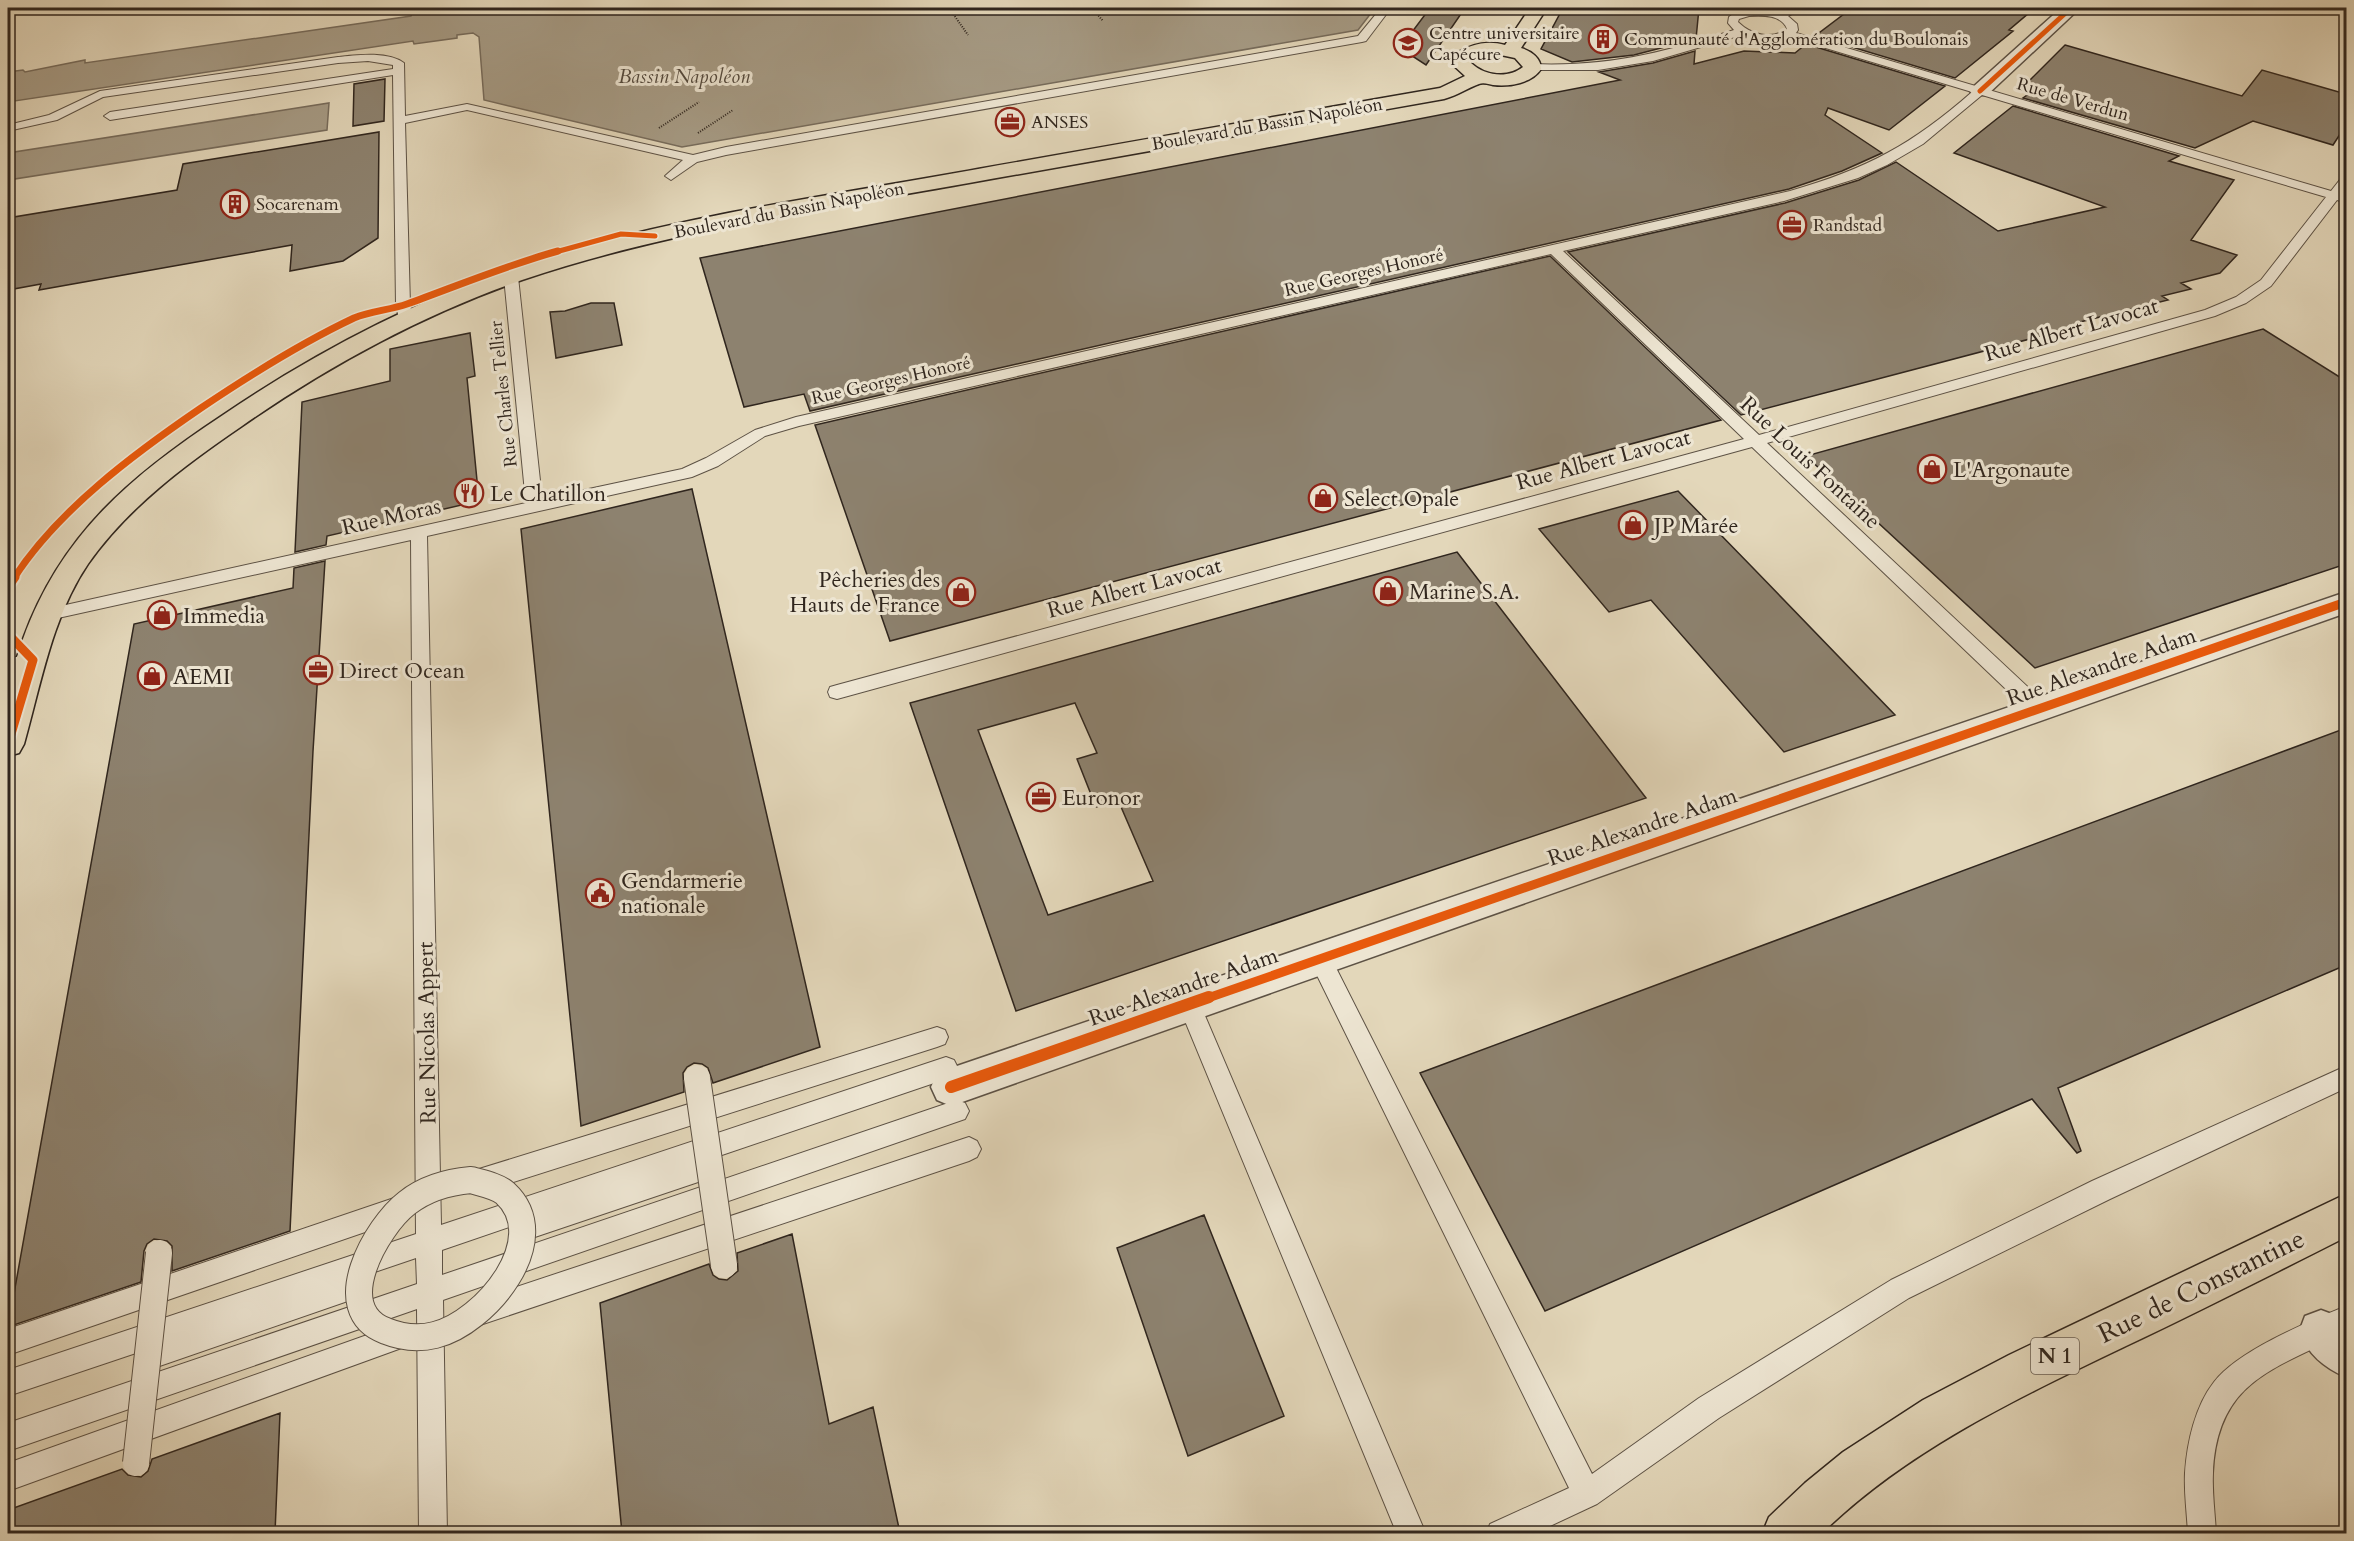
<svg xmlns="http://www.w3.org/2000/svg" width="2354" height="1541" font-family="Cardo,serif">
<style>
.water{fill:#a69b85;stroke:#776c5c;stroke-width:1.5}
.building{fill:#8d826f;stroke:#30261e;stroke-width:1.5;fill-rule:evenodd}
.lines{fill:none;stroke-linecap:round;stroke-linejoin:round}
.lane-casing{stroke:#5d5245;stroke-width:2}
.street-casing{stroke:#5d5245;stroke-width:3}
.primary-casing{stroke:#30261e;stroke-width:3}
.path{stroke:#30261e;stroke-width:2;stroke-dasharray:1 1.5;stroke-linecap:butt}
.lane{fill:#ede5d2;fill-rule:evenodd}
.street{fill:#ede5d2;fill-rule:evenodd}
.primary{fill:#e3d7ba;fill-rule:evenodd}
.lane-bridge-casing{stroke:#5d5245;stroke-width:28;stroke-linecap:butt}
.lane-bridge{stroke:#ede5d2;stroke-width:26}
.cycleway-far3-casing{stroke:#ede5d2;stroke-width:8}
.cycleway-far2-casing{stroke:#ede5d2;stroke-width:10}
.cycleway-far1-casing{stroke:#ede5d2;stroke-width:13}
.cycleway-casing{stroke:#ede5d2;stroke-width:16}
.cycleway-far3{stroke:#e8590c;stroke-width:5}
.cycleway-far2{stroke:#e8590c;stroke-width:7}
.cycleway-far1{stroke:#e8590c;stroke-width:9}
.cycleway{stroke:#e8590c;stroke-width:12}
.labels{text-anchor:middle;stroke-width:6;stroke-linejoin:round;paint-order:stroke}
.far-poi-label{font-size:18px;fill:#30261e;stroke:#ede5d2;text-anchor:start}
.far-street-label{font-size:18px;fill:#30261e;stroke:#ede5d2}
.far-water-label{font-size:20px;font-style:italic;fill:#53493d;stroke:#ede5d2}
.shield{fill:#ede5d2;stroke:#695f54;stroke-width:1.5}
.shield-label{font-size:21px;font-weight:bold;fill:#30261e}
.street-label{font-size:22px;fill:#30261e;stroke:#ede5d2}
.poi-label{font-size:22px;fill:#30261e;stroke:#ede5d2;text-anchor:start}
.near-street-label{font-size:27px;fill:#30261e;stroke:#ede5d2}
</style>
<rect width="100%" height="100%" fill="#e3d7ba"/>
<filter id="stains"><feTurbulence type="fractalNoise" baseFrequency=".00333" numOctaves="4"/><feColorMatrix values="0 0 0 0 .2 0 0 0 0 .09 0 0 0 0 .02 0 0 0 .5 -.17"/></filter>
<radialGradient id="worn" r=".72"><stop offset=".6" stop-color="#630" stop-opacity="0"/><stop offset="1" stop-color="#630" stop-opacity=".3"/></radialGradient>
<path class="water" d="M447,8L454,10L469,8H1375L1358,30L682,147L484,100L479,37L473,33L457,35V38L414,44L413,41L8,102V72L23,70L25,72L85,60V63L411,16L412,13Z
M329,103L327,130L8,180V153Z"/>
<path class="building" d="M1430,8H1465L1426,65L1400,48Z
M1563,8H1699L1696,39L1634,55L1572,62L1541,49Z
M1852,8H2035L2009,30L2013,31L1955,78L1815,36Z
M1806,44L1945,86L1889,130L1828,108L1825,115L1882,153L1842,171L1789,189L810,411L804,394L744,407L700,258L1620,80L1599,72L1653,63L1695,51L1694,64L1744,51L1795,53Z
M2065,45L2242,96L2262,70L2346,94V125L2333,145L2253,121L2195,148L2023,98L2030,93L2020,90Z
M385,79L384,121L353,126L354,84Z
M2013,106L2179,156L2169,161L2234,180L2191,240L2237,255L2220,273L2181,283L2191,289L2162,296L2168,300L2080,322L2083,325L1741,415L1568,252L1785,203L1859,180L1896,162L1998,231L2105,207L1954,153Z
M379,132L378,238L343,261L290,271L292,245L39,290L41,284L8,290V218L177,190L183,164Z
M1550,256L1721,420L890,641L815,425Z
M591,303H614L622,345L556,358L550,312L565,311Z
M2263,329L2346,381V564L2035,668L1806,456Z
M470,333L475,376L467,378L479,501L327,536L326,545L295,552L302,402L390,381V349Z
M692,489L820,1047L713,1083L708,1068L702,1064L694,1063L687,1067L683,1073L684,1092L581,1126L521,529Z
M1678,491L1754,569L1895,715L1784,752L1651,600L1609,612L1539,529Z
M1457,552L1646,798L1016,1011L910,703ZM1075,703L1097,753L1077,759L1096,807L1118,800L1153,881L1048,915L978,730Z
M325,561L313,751L290,1231L172,1271V1246L167,1241L154,1239L147,1244L144,1251L141,1282L8,1327L134,624L293,588L294,568Z
M2346,728V965L2058,1088L2081,1151L2077,1153L2032,1099L1545,1311L1420,1073Z
M1204,1215L1284,1416L1188,1456L1117,1248Z
M792,1234L829,1424L873,1407L900,1533H622L600,1303L709,1264L713,1275L719,1279L727,1280L738,1271L737,1253Z
M280,1413L275,1533H8V1510L122,1469L128,1475L141,1477L148,1471L152,1459Z"/>
<g class="lines">
<g class="lane-casing">
<path id="lane" d="M1381,8H1391L1366,41L1362,42L726,155L697,162L671,180L665,176L683,160L467,110L405,123L410,305L413,319L406,323L399,319L396,305L393,75L110,120L104,116L110,112L393,69V65L368,61L338,63L103,97L57,120L8,131V125L49,115L100,91L338,57C357,55 388,51 404,63L405,116L467,104L693,155L726,147L1358,36Z
M1790,8H1803L1788,16L1797,24L1798,30L1796,33L2331,191L2342,177L2346,176V188L2342,194L2346,195V203L2337,200L2271,286L2246,303L2215,316L1767,443L2046,704L2048,709L2046,714L2039,716L2032,714L1752,447L837,699L830,697L828,692L830,687L837,685L1744,439L1551,254L799,426L765,436L718,466L692,477L427,536L441,1225L946,1057L954,1060L958,1068L954,1076L946,1079L716,1157L722,1166L719,1174L710,1178L523,1241L514,1238L511,1229L512,1226L442,1250V1275L957,1100L965,1103L969,1111L965,1119L443,1300L447,1534H419L417,1309L8,1451V1423L417,1284L416,1258L366,1275L372,1285L368,1294L148,1370L139,1366L135,1357L136,1353L8,1396V1370L416,1234L411,540L49,620L43,618L40,614L43,610L526,503L504,277L506,274L511,273L518,277L542,499L682,469L706,458L755,430L796,417L1790,191C1867,169 1913,144 1972,92L1789,37L1771,41L1742,35L1653,61L1598,70H1532L1526,67L1532,64C1607,67 1663,53 1734,30L1728,23L1729,17C1747,1 1771,16 1790,8ZM1749,16C1763,15 1782,15 1787,29C1772,40 1751,35 1738,22L1739,19ZM1982,95L2326,197L2261,280L2236,297L2205,310L1759,435L1563,251L1784,201L1858,178L1887,165L1923,144Z
M33,653L39,655L42,660L39,665L8,673V659Z
M1320,949L1328,952L1592,1474L1699,1398L1891,1280L2092,1181L2346,1066V1088L2110,1199L1909,1298L1719,1418L1597,1504L1533,1534H1486L1490,1524L1569,1488L1309,959L1312,952Z
M1189,994L1197,997L1200,1004L1426,1534H1397L1178,1004L1181,997Z
M937,1027L945,1030L948,1037L945,1044L937,1047L479,1193L470,1190L467,1181L470,1172L479,1169Z
M969,1137L977,1141L981,1149L977,1157L969,1161L480,1325L471,1321L467,1312L471,1303L480,1299Z
M400,1196L409,1199L412,1208L409,1217L400,1220L8,1355V1329Z
M2346,1306V1333C2275,1369 2217,1380 2213,1473C2212,1493 2215,1513 2216,1534H2188C2187,1513 2184,1493 2185,1473C2187,1443 2195,1406 2214,1382C2239,1350 2308,1322 2346,1306Z
M398,1324L407,1328L411,1337L407,1346L8,1491V1463Z"/>
</g>
<g class="street-casing">
<path id="street" d="M2061,8H2080L1987,95H1973L1970,91L1973,87Z
M2346,592V613L951,1106L937,1100L931,1087L937,1074L951,1068Z
M2321,1310L2337,1316L2346,1325V1377C2324,1368 2308,1354 2299,1332L2305,1316Z"/>
</g>
<g class="primary-casing">
<path id="primary" d="M1530,8H1547L1521,48C1531,51 1541,58 1541,69C1532,83 1510,87 1493,85C1489,84 1483,82 1479,84C1467,88 1459,95 1444,99C1286,127 1127,155 969,183C819,210 667,231 522,280C422,315 328,366 242,426C186,464 127,508 88,564C52,617 41,684 24,744L19,753L8,756C8,735 4,710 8,688C11,672 18,655 23,639C61,534 132,475 223,415C310,356 404,306 503,271C657,218 819,198 978,169C1132,141 1286,115 1440,88L1465,76L1453,65L1455,54C1471,44 1487,40 1505,45ZM1496,54L1515,58L1523,67C1508,79 1485,76 1471,63V60L1479,55Z
M2346,1194V1237C2273,1274 2200,1311 2126,1346C2018,1398 1908,1449 1821,1534H1762L1769,1517L1805,1483L1843,1452L1923,1400L2009,1355Z"/>
</g>
<path class="path" d="M949,8L968,35
M1092,8L1103,21
M659,128L699,102
M698,133L733,110"/>
<use href="#lane" class="lane"/>
<use href="#street" class="street"/>
<use href="#primary" class="primary"/>
<g class="lane-bridge-casing">
<path id="lane-bridge" d="M697,1078L724,1265
M471,1180C481,1183 497,1186 505,1193C555,1239 485,1323 435,1335C419,1339 401,1337 386,1331C328,1310 377,1226 407,1203C426,1188 448,1182 471,1180Z
M136,1463L159,1253"/>
</g>
<use href="#lane-bridge" class="lane-bridge"/>
<g class="cycleway-far3-casing">
<path id="cycleway-far3" d="M1980,91L2071,8
M552,253L621,234L655,236"/>
</g>
<g class="cycleway-far2-casing">
<path id="cycleway-far2" d="M14,578C58,510 135,453 201,408C250,375 301,343 354,318C371,311 390,310 407,304C457,286 507,265 558,251"/>
</g>
<g class="cycleway-far1-casing">
<path id="cycleway-far1" d="M8,587L15,577
M8,634L33,660L8,744
M1205,999L2346,602"/>
</g>
<g class="cycleway-casing">
<path id="cycleway" d="M951,1087L1209,997"/>
</g>
<use href="#cycleway-far3" class="cycleway-far3"/>
<use href="#cycleway-far2" class="cycleway-far2"/>
<use href="#cycleway-far1" class="cycleway-far1"/>
<use href="#cycleway" class="cycleway"/>
</g>
<defs>
<g id="building-ring" transform="scale(1.5)"><circle r="9.5" fill="#ede5d2" stroke="#8f2418" stroke-width="1.5"/><path d="M-4-6H4V6H1V3H-1V6H-4ZM-2.5-4.3h1.7v1.8h-1.7ZM.8-4.3h1.7v1.8H.8ZM-2.5-1h1.7V.8h-1.7ZM.8-1h1.7V.8H.8Z" fill="#8f2418"/></g>
<g id="university-ring" transform="scale(1.5)"><circle r="9.5" fill="#ede5d2" stroke="#8f2418" stroke-width="1.5"/><path d="M0-5L7-2L0 1L-7-2ZM-4 1L0 2.5L4 1V4Q0 6-4 4Z" fill="#8f2418"/></g>
<g id="office-ring" transform="scale(1.5)"><circle r="9.5" fill="#ede5d2" stroke="#8f2418" stroke-width="1.5"/><path d="M-6-3h4V-5.5h4V-3h4V5H-6ZM-1-4.5V-3h2v-1.5ZM-6 0V1H6V0Z" fill="#8f2418"/></g>
<g id="shop-ring" transform="scale(1.5)"><circle r="9.5" fill="#ede5d2" stroke="#8f2418" stroke-width="1.5"/><path d="M-5-2.5h2.3a2.7 3.5 0 0 1 5.4 0H5L5.5 6h-11ZM-1.5-2.5h3a1.5 2.3 0 0 0-3 0Z" fill="#8f2418"/></g>
<g id="restaurant-ring" transform="scale(1.5)"><circle r="9.5" fill="#ede5d2" stroke="#8f2418" stroke-width="1.5"/><path d="M-5-6h1v4h1v-4h1v4h1v-4h1v5L-1.5 .5V6h-2V.5L-5-1ZM5-6V6H3V1.5H1.5Q1.5-4 5-6Z" fill="#8f2418"/></g>
<g id="civic-ring" transform="scale(1.5)"><circle r="9.5" fill="#ede5d2" stroke="#8f2418" stroke-width="1.5"/><path d="M-.6-6.5H3V-4.5H.6V-3L4-1V1h2V6H-6V1h2V-1L-.6-3ZM-1.2 2.5V6h2.4V2.5Z" fill="#8f2418"/></g>
</defs>
<g fill-rule="evenodd">
<use href="#building-ring" x="1603" y="39"/>
<use href="#university-ring" x="1408" y="43"/>
<use href="#office-ring" x="1010" y="122"/>
<use href="#building-ring" x="235" y="204"/>
<use href="#office-ring" x="1792" y="225"/>
<use href="#shop-ring" x="1932" y="469"/>
<use href="#restaurant-ring" x="469" y="493"/>
<use href="#shop-ring" x="1323" y="498"/>
<use href="#shop-ring" x="1633" y="525"/>
<use href="#shop-ring" x="1388" y="591"/>
<use href="#shop-ring" x="961" y="592"/>
<use href="#shop-ring" x="162" y="615"/>
<use href="#office-ring" x="318" y="670"/>
<use href="#shop-ring" x="152" y="676"/>
<use href="#office-ring" x="1041" y="797"/>
<use href="#civic-ring" x="600" y="893"/>
</g>
<g class="labels">
<g class="far-poi-label">
<text x="1429" y="39">Centre universitaire<tspan x="1429" dy="21">Capécure</tspan></text>
<text x="1624" y="45">Communauté d'Agglomération du Boulonais</text>
<text x="1031" y="128">ANSES</text>
<text x="256" y="210">Socarenam</text>
<text x="1813" y="231">Randstad</text>
</g>
<g class="far-street-label">
<text transform="translate(2073 99) rotate(16)" y="6">Rue de Verdun</text>
<text transform="translate(1267 124) rotate(-10)" y="6">Boulevard du Bassin Napoléon</text>
<text transform="translate(789 210) rotate(-11)" y="6">Boulevard du Bassin Napoléon</text>
<text transform="translate(1364 272) rotate(-13)" y="6">Rue Georges Honoré</text>
<text transform="translate(891 380) rotate(-13)" y="6">Rue Georges Honoré</text>
<text transform="translate(503 394) rotate(-96)" y="6">Rue Charles Tellier</text>
</g>
<g class="far-water-label">
<text x="684" y="83">Bassin Napoléon</text>
</g>
<rect class="shield" x="2031" y="1338" width="48" height="36" rx="4.5"/>
<g class="shield-label">
<text x="2055" y="1363">N 1</text>
</g>
<g class="street-label">
<text transform="translate(2071 329) rotate(-16)" y="8">Rue Albert Lavocat</text>
<text transform="translate(1603 459) rotate(-15)" y="8">Rue Albert Lavocat</text>
<text transform="translate(1811 462) rotate(43)" y="8">Rue Louis Fontaine</text>
<text transform="translate(391 516) rotate(-13)" y="8">Rue Moras</text>
<text transform="translate(1134 587) rotate(-15)" y="8">Rue Albert Lavocat</text>
<text transform="translate(2101 666) rotate(-19)" y="8">Rue Alexandre Adam</text>
<text transform="translate(1642 826) rotate(-19)" y="8">Rue Alexandre Adam</text>
<text transform="translate(1183 986) rotate(-19)" y="8">Rue Alexandre Adam</text>
<text transform="translate(426 1033) rotate(-91)" y="8">Rue Nicolas Appert</text>
</g>
<g class="poi-label">
<text x="1953" y="477">L'Argonaute</text>
<text x="490" y="501">Le Chatillon</text>
<text x="1344" y="506">Select Opale</text>
<text x="1654" y="533">JP Marée</text>
<text x="940" y="587" text-anchor="end">Pêcheries des<tspan x="940" dy="25">Hauts de France</tspan></text>
<text x="1409" y="599">Marine S.A.</text>
<text x="183" y="623">Immedia</text>
<text x="339" y="678">Direct Ocean</text>
<text x="173" y="684">AEMI</text>
<text x="1062" y="805">Euronor</text>
<text x="621" y="888">Gendarmerie<tspan x="621" dy="25">nationale</tspan></text>
</g>
<g class="near-street-label">
<text transform="translate(2201 1286) rotate(-26)" y="9">Rue de Constantine</text>
</g>
</g>
<rect width="2354" height="1541" fill="none" stroke="#e3d7ba" stroke-width="30"/>
<rect x="9" y="9" width="2336" height="1523" fill="none" stroke="#30261e" stroke-width="3"/>
<rect x="15" y="15" width="2324" height="1511" fill="none" stroke="#30261e" stroke-width="1.5"/>
<rect width="100%" height="100%" filter="url(#stains)"/>
<rect width="100%" height="100%" fill="url(#worn)"/>
</svg>
